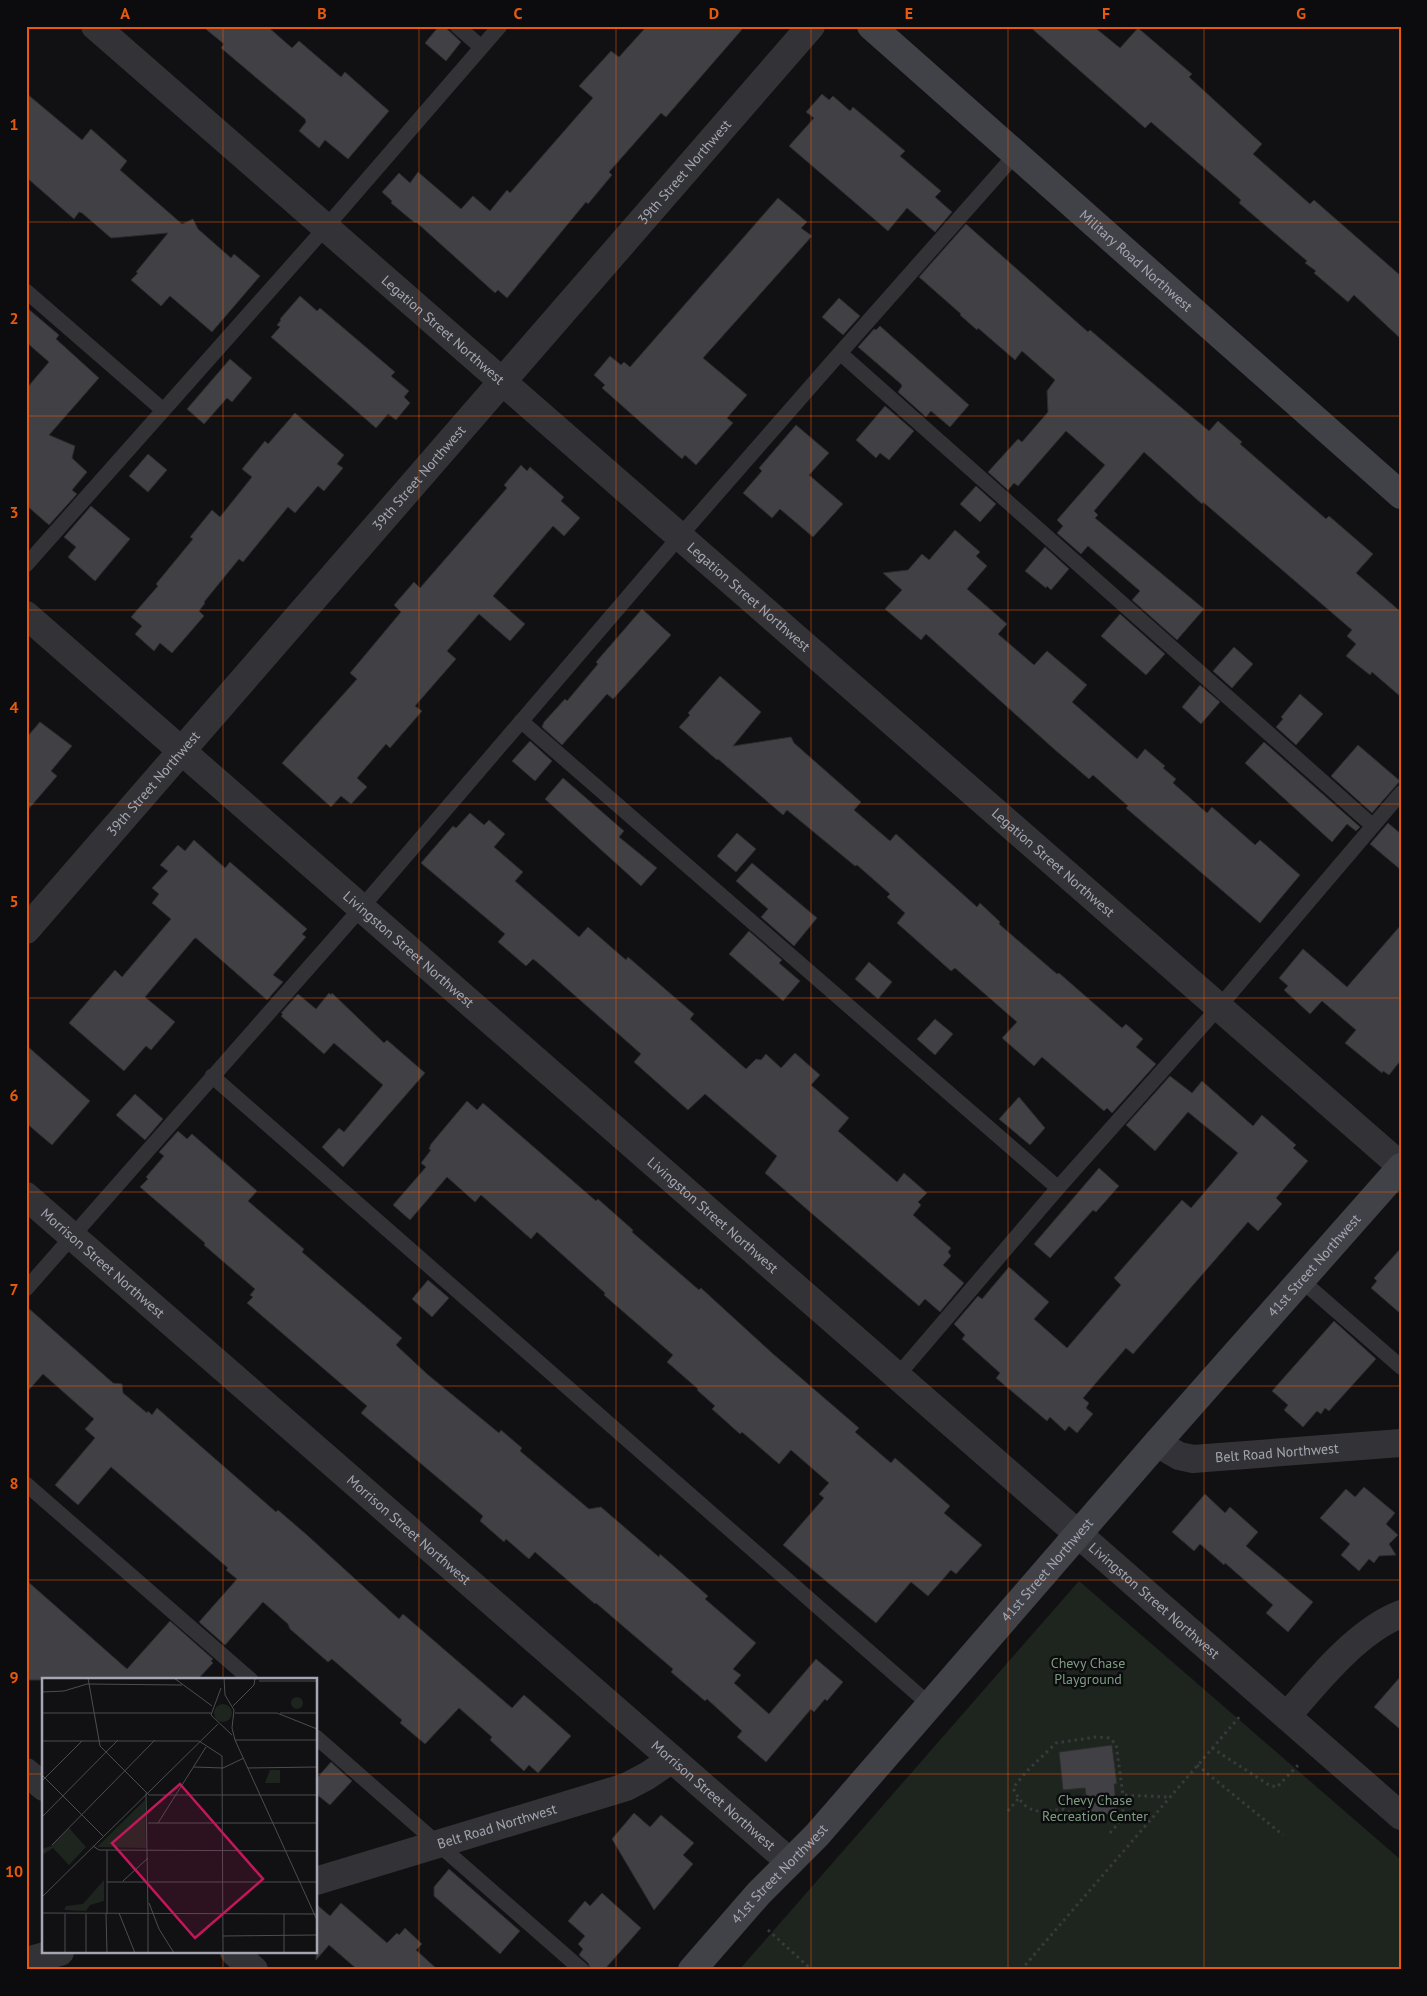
<svg xmlns="http://www.w3.org/2000/svg" width="1427" height="1996" font-family="'PT Sans',sans-serif">
<style>
.green{fill:#1e251f}
.building{fill:#414145;stroke:#2c2b2e}
.lines{fill:none;stroke-linecap:round;stroke-linejoin:round}
.path{stroke:#393a3e;stroke-width:3;stroke-dasharray:2.5 4;stroke-linecap:butt}
.lane{stroke:#333337;stroke-width:15}
.street{stroke:#333337;stroke-width:28}
.secondary{stroke:#414247;stroke-width:28}
.grid{fill:none;stroke:#e8590c;stroke-width:1;stroke-opacity:0.55}
.labels{text-anchor:middle;stroke-width:5;stroke-linejoin:round;paint-order:stroke}
.street-label{font-size:14px;fill:#a4a7b2;stroke:#0c0c0e}
.park-label{font-size:14px;fill:#7d9b81;stroke:#0c0c0e}
.inset-road{fill:none;stroke:#4c4d53;stroke-width:1}
.view{fill:#c2185b;fill-opacity:0.15;stroke:#c2185b;stroke-width:2.5}
.inset-edge{fill:none;stroke:#a4a7b2;stroke-width:2.5}
.neatline{fill:none;stroke:#e8590c;stroke-width:2}
.grid-label{font-size:16px;text-anchor:middle;font-weight:bold;fill:#e8590c}
</style>
<rect width="100%" height="100%" fill="#111113"/>
<path class="green" d="M1079,1581L1401,1860V1970H739Z"/>
<path class="building" d="M202,26H267L292,48L299,41L341,77L345,72L389,111L348,159L325,140L319,148L299,131L306,122L305,119L221,48L224,44Z
M439,26H444L461,42L446,61L425,43Z
M647,26H745L666,117L661,113L609,172L612,175L588,204L586,202L507,298L498,290L495,293L416,222L415,223L391,203L392,201L382,192L399,173L410,183L418,172L461,209L473,196L490,211L507,190L510,193L593,98L579,86L611,51L619,57Z
M1029,26H1093L1120,48L1138,28L1192,74L1189,77L1262,144L1253,154L1310,204L1314,200L1401,276V339L1354,295L1348,302L1314,273L1316,271L1305,263L1307,261L1239,203L1241,200L1151,122L1145,128Z
M26,93L82,140L91,129L127,161L120,170L182,224L193,219L198,229L231,258L234,254L260,276L212,332L170,296L161,306L131,280L138,273L136,272L168,233L111,238L82,213L79,212L74,219L26,177Z
M822,94L829,100L833,96L850,111L853,107L905,151L900,156L941,191L935,197L952,212L935,232L907,208L888,231L789,146L814,118L806,112Z
M778,198L807,222L801,228L812,236L703,358L747,395L727,418L733,423L696,465L685,455L682,459L602,388L605,385L594,375L610,356L621,365L624,362L630,367Z
M966,224L1088,332L1090,330L1209,431L1218,421L1242,442L1240,444L1326,519L1329,516L1373,554L1356,573L1401,612V697L1372,672L1370,675L1346,656L1356,644L1347,636L1352,630L1203,502L1202,504L1144,452L1094,511L1098,515L1095,518L1204,609L1177,640L1132,600L1140,591L1088,546L1081,554L1057,533L1063,526L1057,520L1105,465L1066,431L1018,486L1014,483L1008,490L988,472L1018,439L1022,442L1048,412L1047,391L1055,380L1022,351L1015,360L978,328L977,330L960,315L961,314L919,277Z
M300,296L317,311L320,308L395,372L391,376L409,391L404,397L410,403L396,420L388,414L376,428L271,337L280,327L277,325L281,320L280,319Z
M839,298L860,316L843,335L822,317Z
M26,307L59,335L56,339L99,378L49,435L75,446L72,458L87,472L72,490L77,494L49,525L26,505V389L49,362L26,342Z
M880,326L969,405L950,427L931,411L926,417L898,392L902,386L901,384L858,347L874,329L876,330Z
M230,359L252,378L232,402L227,398L204,424L187,409Z
M885,406L914,431L889,460L880,453L876,458L856,440Z
M295,413L344,455L337,464L343,468L324,491L318,486L295,513L288,507L243,562L239,559L204,602L205,603L199,611L204,616L172,653L160,643L154,651L135,634L142,626L131,617L158,586L156,584L193,539L190,537L212,510L220,517L252,477L242,469L265,441L268,444Z
M796,425L829,453L809,475L843,504L813,537L780,509L772,518L743,493L762,471L759,468Z
M148,454L167,470L148,492L129,476Z
M521,465L527,471L530,467L564,497L561,501L580,518L564,536L553,526L493,596L525,624L510,641L479,614L447,651L456,659L415,706L422,711L390,748L386,744L357,778L367,787L351,804L341,796L331,807L282,763L357,679L350,673L401,612L394,605L414,582L420,588L507,488L504,485Z
M976,486L996,504L980,522L960,504Z
M91,506L130,539L95,581L68,557L76,547L64,537Z
M955,530L980,552L976,556L987,566L967,589L1007,624L998,634L1034,665L1047,651L1087,685L1072,702L1137,759L1145,749L1165,766L1163,768L1176,779L1173,783L1207,813L1212,807L1255,845L1260,840L1300,875L1260,923L1126,808L1128,806L1093,775L1089,779L1054,749L926,634L921,640L885,609L902,590L883,573L908,570L922,554L929,560Z
M1045,547L1069,569L1051,590L1047,586L1046,588L1025,571Z
M642,609L671,635L613,699L607,694L562,745L542,727L544,722L565,699L567,701L598,664L596,662Z
M1120,614L1165,654L1146,675L1101,636Z
M1234,647L1253,664L1232,688L1213,671Z
M720,676L761,712L733,746L791,737L794,743L861,802L854,810L890,841L896,834L977,907L980,903L1000,922L999,924L1057,974L1059,973L1122,1028L1126,1024L1143,1039L1136,1047L1156,1064L1112,1113L1107,1108L1104,1111L1042,1057L1034,1066L1002,1038L1017,1022L955,968L951,971L897,923L905,913L887,897L890,894L857,865L855,866L787,810L783,815L718,759L717,760L679,727L690,715L688,713Z
M1200,685L1220,702L1201,724L1182,707Z
M1300,694L1323,714L1296,745L1276,727L1283,719L1281,717Z
M40,722L72,746L51,771L57,776L26,812V738Z
M530,741L552,761L535,781L512,761Z
M1264,742L1360,827L1356,831L1347,824L1332,842L1245,763Z
M1358,745L1400,781L1372,813L1331,776Z
M563,778L624,831L619,837L657,868L641,886L545,799Z
M470,813L484,825L489,820L505,834L494,847L523,872L515,881L579,937L588,927L626,960L628,957L694,1014L690,1019L746,1069L756,1059L761,1060L766,1054L781,1068L795,1053L820,1075L811,1085L849,1118L838,1131L897,1182L904,1173L927,1193L918,1202L921,1205L913,1215L951,1248L948,1252L951,1256L943,1265L964,1283L940,1312L925,1299L919,1306L765,1173L777,1156L705,1094L688,1110L634,1062L641,1054L537,962L533,959L526,966L498,942L505,934L421,863L453,826L456,828Z
M1388,823L1401,834V870L1370,844Z
M737,833L756,849L736,872L717,856Z
M194,840L225,868L230,862L276,902L307,929L302,934L306,937L273,975L283,982L267,1000L196,938L194,939L145,997L175,1022L151,1050L146,1046L124,1071L69,1023L115,970L122,977L171,919L152,903L159,894L152,888L168,871L160,865L178,845L185,851Z
M752,863L817,918L794,946L761,917L768,909L736,881Z
M1401,925V1060L1389,1075L1383,1071L1382,1073L1345,1043L1356,1030L1322,1001L1310,1014L1284,990L1288,986L1279,978L1303,949L1347,987Z
M749,931L782,960L779,963L800,981L783,1001L729,954Z
M869,962L892,982L878,999L855,979Z
M329,993L331,995L332,993L384,1043L387,1040L425,1073L343,1167L322,1147L339,1128L344,1132L383,1085L334,1043L324,1054L281,1016L283,1014L281,1013L298,994L316,1009Z
M935,1019L953,1034L935,1055L917,1039Z
M26,1045L90,1101L52,1145L26,1123Z
M1170,1076L1192,1093L1202,1081L1253,1126L1262,1115L1296,1145L1293,1148L1308,1161L1276,1198L1282,1204L1258,1231L1248,1222L1133,1354L1126,1348L1083,1398L1089,1403L1086,1408L1093,1414L1077,1433L1069,1426L1065,1431L1050,1417L1047,1421L996,1378L1000,1373L962,1339L965,1335L954,1324L978,1296L982,1299L1009,1267L1049,1302L1034,1319L1067,1348L1121,1285L1114,1278L1182,1200L1191,1208L1238,1153L1188,1112L1155,1151L1126,1125Z
M135,1094L163,1119L145,1140L116,1115Z
M1019,1097L1045,1128L1030,1145L999,1119Z
M467,1101L477,1110L483,1103L596,1201L598,1199L633,1230L632,1232L699,1290L701,1288L772,1353L859,1428L855,1432L891,1463L895,1458L950,1506L944,1513L982,1545L956,1574L951,1570L928,1596L911,1582L876,1623L783,1545L824,1498L819,1494L829,1483L791,1450L779,1464L742,1432L740,1434L712,1409L715,1406L697,1390L698,1389L667,1362L673,1355L604,1295L605,1293L537,1232L531,1239L481,1195L475,1202L447,1177L410,1220L393,1205L426,1167L421,1163L431,1150L429,1149L431,1144Z
M178,1131L187,1139L192,1134L257,1191L248,1201L304,1249L302,1252L402,1338L396,1345L427,1374L499,1433L501,1430L522,1448L520,1451L589,1509L601,1507L659,1557L660,1554L708,1596L705,1599L756,1643L733,1669L741,1675L734,1683L769,1714L816,1659L843,1682L827,1701L825,1699L814,1712L811,1709L766,1762L737,1737L742,1731L707,1699L705,1701L671,1672L673,1669L596,1603L595,1604L535,1552L529,1559L506,1539L504,1542L480,1521L483,1516L361,1413L367,1406L247,1303L253,1297L250,1295L255,1289L204,1245L205,1243L140,1187L148,1179L146,1177L164,1156L159,1152Z
M1099,1168L1119,1186L1096,1212L1093,1210L1050,1258L1034,1244Z
M1401,1248V1314L1371,1288L1377,1281L1374,1278Z
M428,1280L449,1298L432,1317L412,1299Z
M26,1306L113,1383L122,1384L123,1393L147,1413L148,1411L152,1415L157,1408L276,1512L278,1510L307,1535L399,1619L403,1614L512,1708L524,1695L571,1736L538,1773L529,1765L524,1771L491,1741L490,1740L492,1737L459,1708L425,1744L400,1723L402,1720L332,1659L328,1662L290,1629L288,1624L263,1602L225,1645L199,1622L237,1579L226,1570L228,1568L111,1467L78,1505L55,1485L95,1438L85,1429L94,1419L43,1374L26,1393Z
M1334,1321L1376,1359L1329,1411L1325,1408L1321,1414L1317,1411L1303,1427L1284,1410L1288,1405L1272,1391Z
M1364,1487L1395,1513L1386,1524L1398,1535L1389,1544L1396,1555L1379,1556L1374,1563L1369,1559L1359,1571L1341,1555L1350,1544L1320,1518L1346,1489L1355,1497Z
M1205,1494L1225,1513L1230,1507L1258,1532L1246,1546L1313,1602L1288,1632L1266,1613L1273,1605L1225,1563L1224,1565L1200,1544L1194,1551L1172,1532Z
M26,1580L127,1669L170,1621L213,1659L211,1661L213,1663L197,1680H26Z
M1401,1676V1730L1374,1707Z
M1112,1745L1117,1784H1114L1117,1813L1089,1817L1085,1788L1063,1790L1059,1752Z
M331,1762L352,1781L330,1805L316,1794V1779Z
M634,1813L650,1827L661,1815L694,1843L683,1855L693,1864L654,1910L612,1839Z
M449,1869L520,1931L500,1954L434,1896V1887Z
M602,1893L641,1928L604,1970H591L588,1963L579,1955L583,1949L578,1944L585,1936L568,1921L585,1901L590,1906Z
M341,1903L387,1943L397,1933L399,1935L405,1928L422,1944L416,1950L438,1970H358L329,1945L316,1960V1904L330,1916Z"/>
<g class="lines">
<path class="path" d="M1212,1748L1269,1785L1277,1787L1300,1763
M1197,1765L1283,1835
M1008,1811L1018,1799
M1071,1819L1070,1813L1064,1809C1037,1812 1027,1816 1013,1788L1026,1772L1056,1743L1096,1737L1109,1738L1116,1744L1123,1795L1168,1797
M1110,1833L1123,1818V1795
M768,1930L812,1970
M1021,1970L1241,1715"/>
<path class="lane" d="M457,26L481,47
M26,291L163,410
M840,353L1015,155
M26,565L326,227L500,26
M521,721L1058,1188
M212,1076L930,1705
M1301,1280L1401,1367
M26,1289L362,907L680,536L840,353L1373,826
M898,1375L1058,1188L1219,1007L1401,793
M26,1484L251,1680
M316,1737L582,1970"/>
<g class="street">
<path id="s1" d="M95,26L1401,1166"/>
<path id="s2" d="M26,615L1401,1816"/>
<path id="s3" d="M26,930L811,26"/>
<path id="s4" d="M26,1196L790,1862"/>
<path id="s5" d="M1157,1443L1179,1456L1193,1459L1401,1443"/>
<path d="M1287,1716C1317,1681 1357,1631 1401,1614"/>
<path d="M26,1772L44,1787"/>
<path id="s6" d="M316,1881L626,1787L647,1776L672,1759"/>
<path d="M234,1952L254,1970"/>
<path d="M26,1961L60,1952"/>
</g>
<g class="secondary">
<path id="s7" d="M871,26L1401,495"/>
<path id="s8" d="M692,1970L759,1893L817,1835L1157,1443L1401,1167"/>
</g>
</g>
<path class="grid" d="M223,26V1680M419,26V1970M616,26V1970M811,26V1970M1008,26V1970M1204,26V1970M26,222H1401M26,416H1401M26,610H1401M26,804H1401M26,998H1401M26,1192H1401M26,1386H1401M26,1580H1401M26,1774H44M316,1774H1401M223,1952V1970"/>
<g class="labels">
<g class="street-label">
<text dy="5" stroke="none"><textPath href="#s3" startOffset="1004">39th Street Northwest</textPath></text>
<text dy="5" stroke="none"><textPath href="#s7" startOffset="354">Military Road Northwest</textPath></text>
<text dy="5" stroke="none"><textPath href="#s1" startOffset="462">Legation Street Northwest</textPath></text>
<text dy="5" stroke="none"><textPath href="#s3" startOffset="599">39th Street Northwest</textPath></text>
<text dy="5" stroke="none"><textPath href="#s1" startOffset="868">Legation Street Northwest</textPath></text>
<text dy="5" stroke="none"><textPath href="#s3" startOffset="194">39th Street Northwest</textPath></text>
<text dy="5" stroke="none"><textPath href="#s1" startOffset="1272">Legation Street Northwest</textPath></text>
<text dy="5" stroke="none"><textPath href="#s2" startOffset="508">Livingston Street Northwest</textPath></text>
<text dy="5" stroke="none"><textPath href="#s2" startOffset="912">Livingston Street Northwest</textPath></text>
<text dy="5" stroke="none"><textPath href="#s4" startOffset="102">Morrison Street Northwest</textPath></text>
<text dy="5" stroke="none"><textPath href="#s8" startOffset="940">41st Street Northwest</textPath></text>
<text dy="5" stroke="none"><textPath href="#s5" startOffset="124">Belt Road Northwest</textPath></text>
<text dy="5" stroke="none"><textPath href="#s4" startOffset="508">Morrison Street Northwest</textPath></text>
<text dy="5" stroke="none"><textPath href="#s8" startOffset="535">41st Street Northwest</textPath></text>
<text dy="5" stroke="none"><textPath href="#s2" startOffset="1498">Livingston Street Northwest</textPath></text>
<text dy="5" stroke="none"><textPath href="#s4" startOffset="912">Morrison Street Northwest</textPath></text>
<text dy="5" stroke="none"><textPath href="#s6" startOffset="189">Belt Road Northwest</textPath></text>
<text dy="5" stroke="none"><textPath href="#s8" startOffset="130">41st Street Northwest</textPath></text>
</g>
<g class="park-label">
<text x="1088" y="1668">Chevy Chase<tspan x="1088" dy="16">Playground</tspan></text>
<text x="1095" y="1805">Chevy Chase<tspan x="1095" dy="16">Recreation Center</tspan></text>
</g>
</g>
<g transform="translate(42 1678)">
<rect width="275" height="275" fill="#111113"/>
<path d="M249 25a6 6 0 1 1 12 0a6 6 0 1 1-12 0ZM172 35a9 9 0 1 1 18 0a9 9 0 1 1-18 0ZM228,92H238V105H223ZM103,122L104,170L55,169ZM27,150L44,169L27,187L11,170L0,177V171L9,168ZM62,202V223L48,227L44,233L22,232L24,228L41,226Z" fill="#1e251f"/>
<path class="inset-road" d="M46,0L58,68L107,117H275M132,0L170,28M182,0L183,17L192,32L190,50L193,62L275,242M217,3H275M179,10L169,37L190,57M0,14L22,13L45,6L140,7M191,28L212,7L213,0M0,35H169M193,35H235L275,51M238,35H275M193,62H275M0,63H157L180,78L181,275M152,89L181,90L202,80M206,90L275,89M0,97L61,158M0,103L40,63M104,115L106,236M0,139L76,62M106,145H275M116,145L164,69M10,167L113,62M51,168L57,172L275,173M65,172V236M81,203L106,180M65,204H275M0,219L176,46M107,225L117,251L132,275M0,235L275,236M77,235L93,275M23,236V275M44,236V275M64,236L65,275M181,258L275,257M106,275V236M242,275V236"/>
<path class="view" d="M138,106L221,201L153,260L70,165Z"/>
<rect width="275" height="275" class="inset-edge"/>
</g>
<rect width="1427" height="1996" fill="none" stroke="#0c0c0e" stroke-width="55"/>
<rect x="28" y="28" width="1372" height="1940" class="neatline"/>
<g class="grid-label">
<text x="125" y="19">A</text>
<text x="322" y="19">B</text>
<text x="518" y="19">C</text>
<text x="714" y="19">D</text>
<text x="909" y="19">E</text>
<text x="1106" y="19">F</text>
<text x="1301" y="19">G</text>
<text x="14" y="130">1</text>
<text x="14" y="324">2</text>
<text x="14" y="518">3</text>
<text x="14" y="713">4</text>
<text x="14" y="907">5</text>
<text x="14" y="1101">6</text>
<text x="14" y="1295">7</text>
<text x="14" y="1489">8</text>
<text x="14" y="1683">9</text>
<text x="14" y="1877">10</text>
</g>
</svg>
